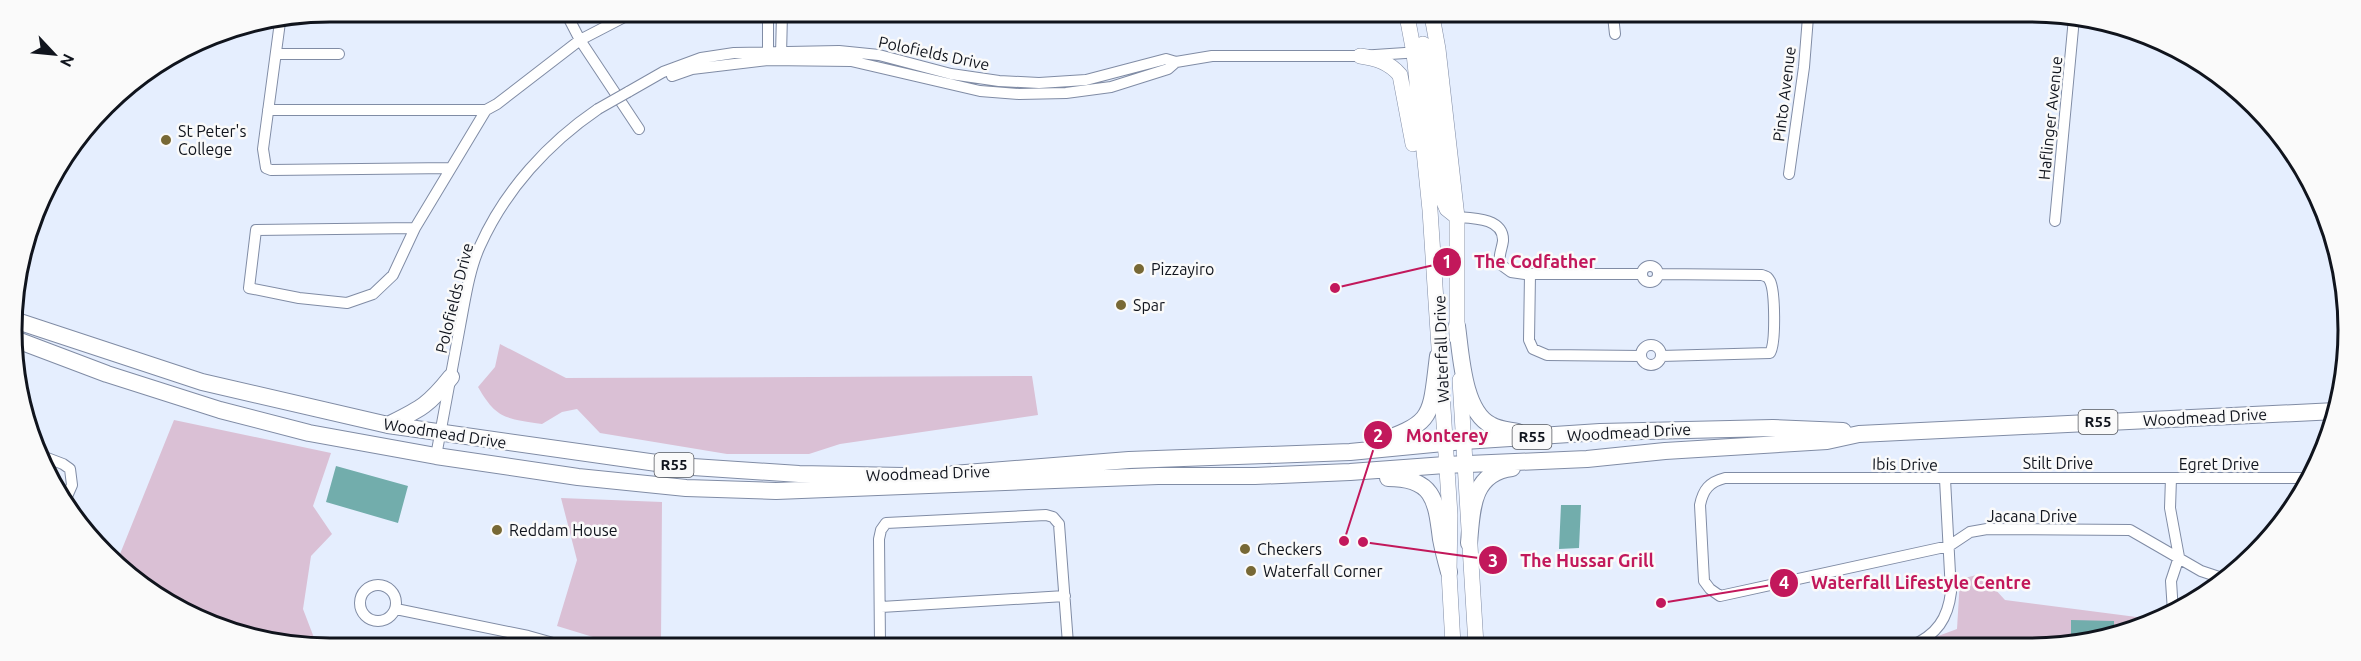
<svg xmlns="http://www.w3.org/2000/svg" width="2361" height="661" font-family="Ubuntu,sans-serif">
<style>
.green{fill:#dac0d5}
.water{fill:#72adac}
.lines{fill:none;stroke-linecap:round;stroke-linejoin:round}
.minor-casing{stroke:#808ca5;stroke-width:12}
.secondary-casing{stroke:#808ca5;stroke-width:16}
.primary-casing{stroke:#808ca5;stroke-width:18}
.minor{stroke:#fff;stroke-width:10}
.secondary{stroke:#fff;stroke-width:15}
.primary{stroke:#fff;stroke-width:16}
.minor-bridge-casing{stroke:#808ca5;stroke-width:12;stroke-linecap:butt}
.minor-bridge{stroke:#fff;stroke-width:10}
.poi-dot{fill:#776835;stroke:#fafafa;stroke-width:2}
.labels{text-anchor:middle;stroke-width:5;stroke-linejoin:round;paint-order:stroke}
.shield{fill:#fafafa;stroke:#56595f;stroke-width:1.5}
.shield-label{font-size:15px;font-weight:bold;fill:#10141d}
.street-label{font-size:16px;fill:#10141d;stroke:#fafafa}
.poi-label{font-size:16px;fill:#10141d;stroke:#fafafa;text-anchor:start}
.rim{fill:none;stroke:#10141d;stroke-width:3}
.leader{fill:none;stroke:#c2185b;stroke-width:2}
.callout-dot{fill:#c2185b;stroke:#fafafa;stroke-width:2}
.mark-label{font-size:18px;text-anchor:middle;font-weight:bold;fill:#fff}
.callout-label{font-size:18px;text-anchor:middle;font-weight:bold;fill:#c2185b;stroke:#fafafa;stroke-width:5;stroke-linejoin:round;paint-order:stroke}
</style>
<rect width="100%" height="100%" fill="#e5eefe"/>
<path class="green" d="M500,344L566,378L1032,376L1038,415L840,444L809,454H727L600,433L577,409L562,412L542,424C506,418 497,420 478,387L495,367Z
M174,420L331,453L313,506L332,534L311,556L303,609L316,643H269L171,606L118,559Z
M561,498L662,502L661,644H616L557,626L577,560Z
M1981,574L2005,600L2152,619L2151,625L2072,646H1911L1957,629L1960,579Z"/>
<path class="water" d="M336,466L408,486L398,523L326,502Z
M1561,505H1581L1579,548L1559,549Z
M2071,620L2114,621V635H2071Z"/>
<g class="lines">
<g class="minor-casing">
<path id="minor" d="M566,13L580,40L639,129
M990,14L1031,17L1050,14
M1613,16L1615,34
M280,22L263,149L266,168L271,170L451,168
M276,54H339
M781,55L782,14
M768,58V14
M672,76L692,69L768,60L851,61L980,91L1019,94L1066,93L1111,87L1168,69L1176,62
M628,92L663,72L701,58L734,53L839,51L879,55L951,74L999,81L1039,83L1086,80L1166,59L1176,62L1212,56H1360L1420,52
M268,110H486L497,104L580,40L632,13
M1789,174L1804,67L1808,17
M1457,217C1473,218 1504,218 1503,241C1502,249 1498,256 1500,264L1511,272L1525,274H1642
M2055,221L2074,18
M415,228L256,230L249,288L299,298L347,303L373,294L393,275L415,228L486,110
M1642 274a8 8 0 1 1 16 0a8 8 0 1 1-16 0Z
M1530,274L1529,340L1533,349L1547,355L1641,356
M1659,274L1762,275C1767,277 1767,276 1770,281C1775,291 1776,343 1770,353L1661,356
M1641 355a10 10 0 1 1 20 0a10 10 0 1 1-20 0Z
M42,456L63,464L70,469L72,485L65,501
M436,456C444,413 452,369 460,326C465,300 469,270 480,246C505,190 548,143 598,109
M2171,478L2170,508L2179,557L2171,581L2173,612
M2225,579L2201,571L2130,530L1987,529L1970,532L1949,546L1720,596L1710,589L1704,581L1700,505C1703,490 1709,482 1725,478H2311
M360 603a18 18 0 1 1 36 0a18 18 0 1 1-36 0Z
M881,607L1065,596
M396,609L528,636L553,643
M880,644L879,539L881,530L886,523L1046,515L1053,517L1059,524L1068,644
M1911,646C1937,635 1948,618 1951,592L1945,479"/>
</g>
<g class="secondary-casing">
<path id="secondary" d="M1407,16L1414,53L1430,210L1450,515L1449,572L1453,645
M1432,16L1438,49L1457,217V338
M1423,44L1444,202L1447,209L1457,217
M1360,56C1375,58 1389,62 1400,75L1413,144
M1460,380L1476,645"/>
</g>
<g class="primary-casing">
<path id="primary" d="M14,320L202,382L388,425L678,466L799,474L903,476
M1457,326C1461,354 1463,411 1491,425C1499,430 1509,430 1518,432
M17,340L107,374L220,410L309,433L436,456L578,477L686,488L776,491L1158,476H1255L1350,472L1445,465L1587,459L1665,451L1827,441L1859,434L2336,411
M388,425C420,409 428,406 451,377
M1373,444C1435,422 1430,419 1438,356
M953,474L1129,460L1350,452L1464,441L1600,432L1773,428L1843,431
M1388,478C1434,478 1436,500 1441,539C1443,550 1446,561 1449,572
M1469,543C1472,511 1471,473 1512,468"/>
</g>
<use href="#minor" class="minor"/>
<use href="#secondary" class="secondary"/>
<use href="#primary" class="primary"/>
<g class="minor-bridge-casing">
<path id="minor-bridge" d="M598,109L628,92"/>
</g>
<use href="#minor-bridge" class="minor-bridge"/>
</g>
<g class="poi-dot">
<circle cx="166" cy="140" r="6"/>
<circle cx="1139" cy="269" r="6"/>
<circle cx="1121" cy="305" r="6"/>
<circle cx="497" cy="530" r="6"/>
<circle cx="1245" cy="549" r="6"/>
<circle cx="1251" cy="571" r="6"/>
</g>
<g class="labels">
<g class="shield">
<rect x="2078.5" y="410" width="39" height="24" rx="4.5"/>
<rect x="1512.5" y="425" width="39" height="24" rx="4.5"/>
<rect x="654.5" y="453" width="39" height="24" rx="4.5"/>
</g>
<g class="shield-label">
<text x="2098" y="427">R55</text>
<text x="1532" y="442">R55</text>
<text x="674" y="470">R55</text>
</g>
<g class="street-label">
<text transform="translate(934 53) rotate(12)" y="6">Polofields Drive</text>
<text transform="translate(1784 94) rotate(-83)" y="6">Pinto Avenue</text>
<text transform="translate(2050 118) rotate(-84)" y="6">Haflinger Avenue</text>
<text transform="translate(454 298) rotate(-76)" y="6">Polofields Drive</text>
<text transform="translate(1441 349) rotate(-92)" y="6">Waterfall Drive</text>
<text transform="translate(2205 417) rotate(-3)" y="6">Woodmead Drive</text>
<text transform="translate(1629 432) rotate(-3)" y="6">Woodmead Drive</text>
<text transform="translate(445 433) rotate(9)" y="6">Woodmead Drive</text>
<text x="2058" y="469">Stilt Drive</text>
<text transform="translate(1905 464) rotate(1)" y="6">Ibis Drive</text>
<text x="2219" y="470">Egret Drive</text>
<text transform="translate(928 473) rotate(-2)" y="6">Woodmead Drive</text>
<text x="2032" y="522">Jacana Drive</text>
</g>
<g class="poi-label">
<text x="178" y="137">St Peter's<tspan x="178" dy="18">College</tspan></text>
<text x="1151" y="275">Pizzayiro</text>
<text x="1133" y="311">Spar</text>
<text x="509" y="536">Reddam House</text>
<text x="1257" y="555">Checkers</text>
<text x="1263" y="577">Waterfall Corner</text>
</g>
</g>
<path d="M0 0H2361V661H0ZM330 22H2030A308 308 0 0 1 2338 330V330A308 308 0 0 1 2030 638H330A308 308 0 0 1 22 330V330A308 308 0 0 1 330 22Z" fill="#fafafa" fill-rule="evenodd"/>
<path class="rim" d="M330 22H2030A308 308 0 0 1 2338 330V330A308 308 0 0 1 2030 638H330A308 308 0 0 1 22 330V330A308 308 0 0 1 330 22Z"/>
<path class="leader" d="M1335 288L1447 262M1344 541L1378 435M1363 542L1493 560M1661 603L1784 583"/>
<g class="callout-dot">
<circle cx="1335" cy="288" r="6"/>
<circle cx="1344" cy="541" r="6"/>
<circle cx="1363" cy="542" r="6"/>
<circle cx="1661" cy="603" r="6"/>
<circle cx="1447" cy="262" r="15"/>
<circle cx="1378" cy="435" r="15"/>
<circle cx="1493" cy="560" r="15"/>
<circle cx="1784" cy="583" r="15"/>
</g>
<g class="mark-label">
<text x="1447" y="268">1</text>
<text x="1378" y="442">2</text>
<text x="1493" y="567">3</text>
<text x="1784" y="589">4</text>
</g>
<g class="callout-label">
<text x="1535" y="268">The Codfather</text>
<text x="1447" y="442">Monterey</text>
<text x="1587" y="567">The Hussar Grill</text>
<text x="1921" y="589">Waterfall Lifestyle Centre</text>
</g>
<g transform="translate(54 54) rotate(116)" stroke="#fafafa" stroke-width="4.5" paint-order="stroke">
<path d="M0-4.5L10 22L0 15L-10 22Z" fill="#10141d"/>
<text y="-9" font-size="16" font-weight="bold" text-anchor="middle" fill="#10141d">N</text>
</g>
</svg>
